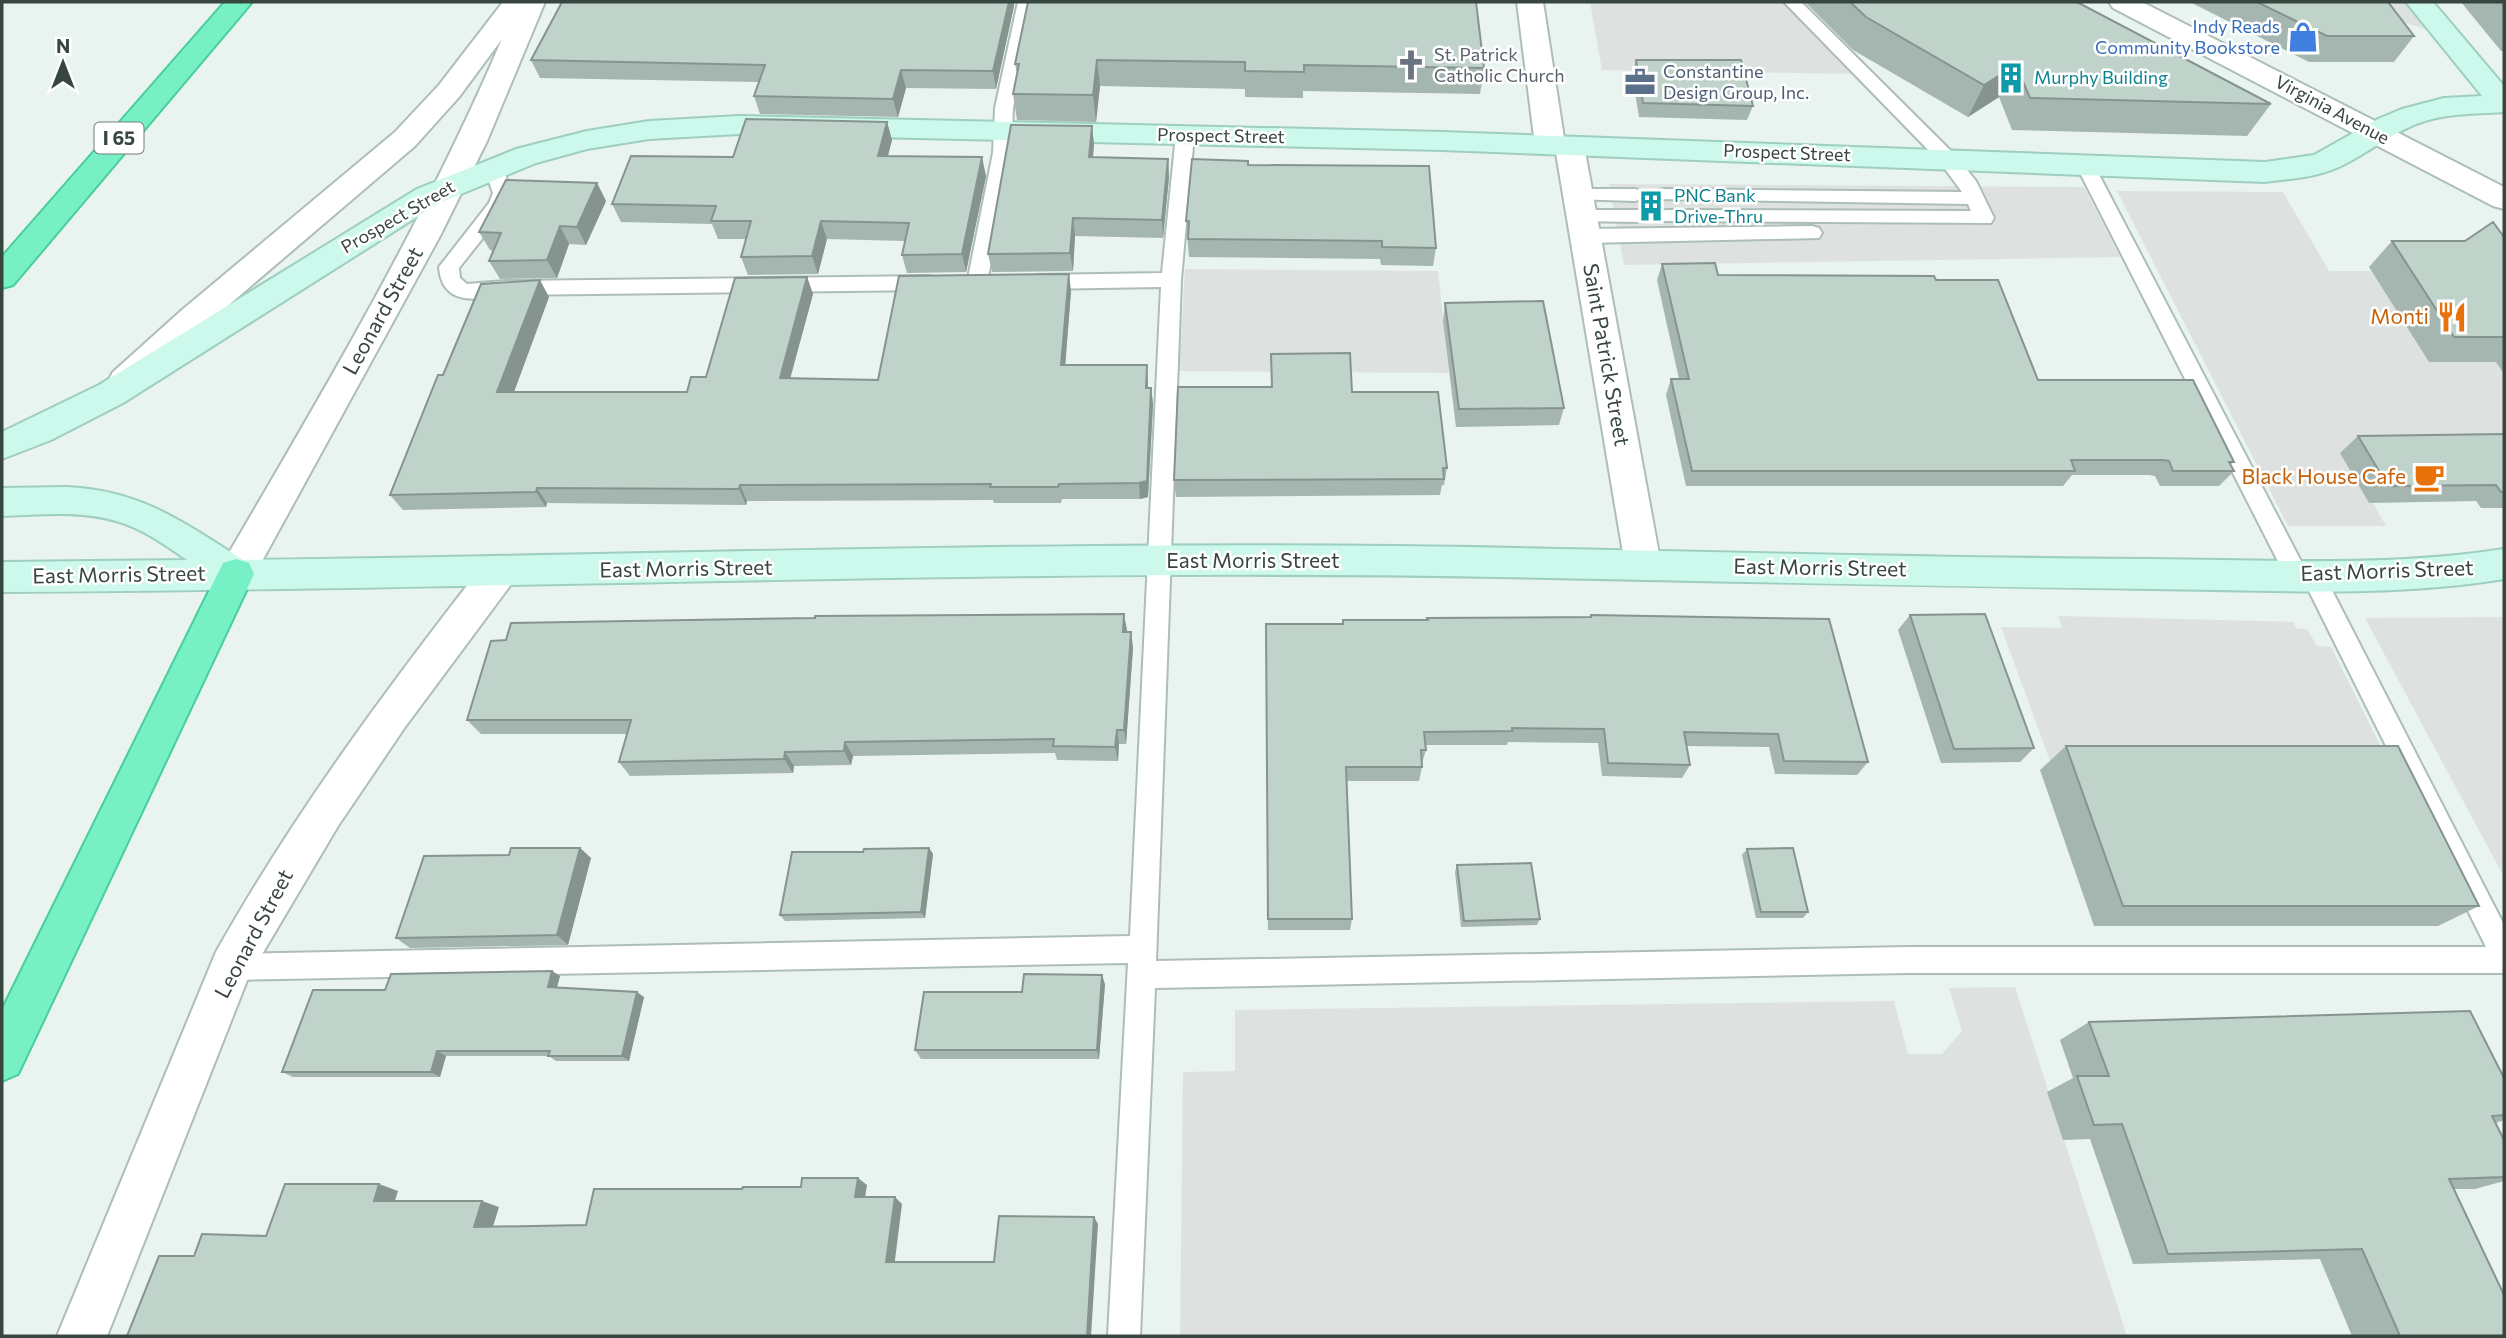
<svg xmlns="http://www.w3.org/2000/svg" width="2506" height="1338" font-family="Commissioner,sans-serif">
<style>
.parking{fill:#dde2e0}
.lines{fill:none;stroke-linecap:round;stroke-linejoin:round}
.service-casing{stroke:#adbeb7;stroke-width:4}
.minor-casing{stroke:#adbeb7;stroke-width:4}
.tertiary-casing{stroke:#adbeb7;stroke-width:4}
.secondary-casing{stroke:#9dcec0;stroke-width:4}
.motorway-casing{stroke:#48cf99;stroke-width:4}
.service{fill:#fff;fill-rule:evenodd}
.minor{fill:#fff;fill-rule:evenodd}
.tertiary{fill:#fff;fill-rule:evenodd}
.secondary{fill:#cdf9ed;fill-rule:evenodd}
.motorway{fill:#77f0c5;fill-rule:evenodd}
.wall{fill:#a5b5af}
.shaded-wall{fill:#86948e}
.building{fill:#c0d3cb;stroke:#86948e;stroke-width:2}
.labels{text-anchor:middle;stroke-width:5;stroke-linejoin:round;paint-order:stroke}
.far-shop-label{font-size:18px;fill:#366cbe;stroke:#fff;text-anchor:end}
.far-worship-label{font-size:18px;fill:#5b616d;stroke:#fff;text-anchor:start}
.far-service-label{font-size:18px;fill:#4e5e75;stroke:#fff;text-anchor:start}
.far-culture-label{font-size:18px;fill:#0d838f;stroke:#fff;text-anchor:start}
.far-street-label{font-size:18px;fill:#384640;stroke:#fff}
.shield{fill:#fff;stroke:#747e79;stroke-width:2}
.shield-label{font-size:19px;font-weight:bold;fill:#384640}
.street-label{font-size:21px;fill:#384640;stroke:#fff}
.food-label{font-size:21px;fill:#c56008;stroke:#fff;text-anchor:end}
</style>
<rect width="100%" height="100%" fill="#e9f3f0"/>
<path class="parking" d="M1590,2H1789L1858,74L1602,70Z
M2377,2H2409L2432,31L2389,18Z
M1609,184L2084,187L2120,257L1624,265Z
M2117,191L2283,192L2329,271H2372L2429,362H2496L2504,371V451L2373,503L2386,526H2288Z
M1185,269L1438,271L1449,373L1179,371Z
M2058,616L2293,622L2297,629H2307L2317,646L2331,647L2386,757L2052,766L2001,627L2062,628Z
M2504,617V877L2365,618Z
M2015,987L2127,1336H1180L1183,1072L1235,1071V1010L1894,1001L1908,1054H1942L1962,1031L1949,988Z"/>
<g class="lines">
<g class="service-casing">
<path id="service" d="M1018,2H1034L1013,108L1011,153L987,283L984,288H970L967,283L993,153L995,108Z
M1784,2H1801L1954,154L1976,181L1994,218L1991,223L1660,221L1657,216L1660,211L1667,210L1971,211L1968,204L1656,199L1653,195L1656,191L1663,189L1962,192L1940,162Z
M1185,129L1194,135L1181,280L1156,961L1908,947H2486L2304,581L2296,583L2288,581L2076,165L2078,161H2092L2094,165L2304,567L2312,565L2320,567L2504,925V973H1908L1155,988L1140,1336H1108L1128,963L231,980L221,977L217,967L221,957L231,954L1130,936L1161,287L1039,289L1032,287L1029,282L1032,277L1039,275L1162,273L1176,135Z
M493,162L500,164L513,193L505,210L459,268L460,278L467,284L505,281L929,276L936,278L939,283L936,288L929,290L505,295C476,300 442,306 439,267L489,203L493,193L484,168L486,164Z
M1578,189H1635L1642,191L1645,195L1642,199L1635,201L1571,199L1568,195L1571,191Z
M1582,210H1639L1646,211L1649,216L1646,221L1639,222L1575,221L1572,216L1575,211Z
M1812,226L1819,228L1822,233L1819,238L1586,243L1579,241L1576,236L1579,231L1586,229Z"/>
</g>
<g class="minor-casing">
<path id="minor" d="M503,2H545L487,141L440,236L249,585L236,589L223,585L218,574L223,563C323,392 424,222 502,39L459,97L415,146L204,326L137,390L125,393L113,390L108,381L113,372L182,310L395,132L439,85Z
M1517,2H1543L1564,138L1579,139L1584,146L1661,565L1656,575L1643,580L1630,575L1625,565L1556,153L1540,152L1535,145Z
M499,557L512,561L517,572L512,583L405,727L338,826L248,978L107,1336H57L216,952C294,813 388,687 486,561Z"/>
</g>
<g class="tertiary-casing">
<path id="tertiary" d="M2109,2H2142L2504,187V209L2493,206L2113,8Z"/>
</g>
<g class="secondary-casing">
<path id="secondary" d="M2406,2H2433L2504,86V112C2476,114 2446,113 2419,123C2388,134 2364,157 2334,169C2312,178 2288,179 2265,182L1442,150L739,134L649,139L587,149L536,163L439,203L123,403L51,440L2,459V432L99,385L417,189L516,149L587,131L649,121L739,116L1442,132L2265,162L2314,155L2378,119L2402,109L2444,98L2482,96Z
M67,487C140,490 183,522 243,560C667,555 1092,539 1516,548C1728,552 1940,558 2152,559C2269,560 2389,567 2504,549V579C2389,598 2269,590 2153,589C1935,587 1717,581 1499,577C1000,568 501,590 2,592V562L187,560C165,545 142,528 116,521C79,510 39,515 2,516V488Z"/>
</g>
<g class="motorway-casing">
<path id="motorway" d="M225,2H252L13,285L2,288V257Z
M236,559L249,563L254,574L18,1074L2,1081V1010L223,563Z"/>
</g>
<use href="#service" class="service"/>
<use href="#minor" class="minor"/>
<use href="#tertiary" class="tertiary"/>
<use href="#secondary" class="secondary"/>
<use href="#motorway" class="motorway"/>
</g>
<path class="wall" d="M928,2H1014V6L996,89L906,88L898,117L760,114L754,96L759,82L540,78L531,60Z
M1028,2L1484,68L1480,94L1303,91V98L1245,97V89L1100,86L1096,122L1017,120L1013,94L1017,74L1015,64Z
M1805,2H2077L2271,104L2247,136L2012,130L1999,97L1968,117L1853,50Z
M2190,2H2388L2414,36L2394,62H2309Z
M2461,2H2504V51H2501Z
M1636,60L1753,106L1747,120L1639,117L1632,74Z
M887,122L892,140L888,156L986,176L966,272L907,273L902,255L905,241L827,239L818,274L748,275L741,257L746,239H718L712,224L621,222L612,204L733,157Z
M1092,126L1094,145L1093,157L1168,159L1169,177L1163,238L1075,236L1073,271L992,272L988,254Z
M1248,165L1436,248L1433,266L1381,265L1380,259L1189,257L1186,221Z
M597,183L606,201L586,245L569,244L557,278L500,279L489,261L494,251L490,250L479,232Z
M2504,237V371H2502L2496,362H2429L2369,267L2392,241H2465Z
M1662,264L1718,275L1936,280L2038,380L2234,462L2230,465L2234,471L2219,486H2160L2155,476L2149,475H2072L2063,486H1686L1666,395L1671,379H1679L1657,280Z
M807,277L813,294L790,378L878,380L1071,291L1065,365L1148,381V388H1151L1153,404L1148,497L1140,499H1062L1061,503H994L993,500L747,501L746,505L547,503L546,507L403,510L390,495L443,375L549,297L514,392H687L706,377Z
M1445,303L1564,408L1559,425L1456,427L1443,321Z
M1271,354L1352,392L1447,468L1444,485H1442L1440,495L1176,497L1174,480L1271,387Z
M2504,434V508H2481L2476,501L2369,503L2340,453L2358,436Z
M1591,615L1868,762L1857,775L1775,774L1769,747L1686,746L1690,765L1682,778L1602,776L1598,743L1508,742L1507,745H1425L1426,750L1422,763V767L1419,781H1347L1352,919L1350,930H1268L1266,624H1342L1427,620V618L1590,617Z
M1910,615L2034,748L2020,762L1941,763L1898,630Z
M1127,630L1126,632H1131L1133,648L1126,744H1119L1118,761L1057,760L1055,753L853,756L851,765L794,766L793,773L630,776L619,762L627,734H481L467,720Z
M2066,746L2479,906L2438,926H2094L2040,770Z
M580,848L591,858L568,945L410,948L396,938L509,855Z
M929,848L933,854L925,918L785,921L780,915L863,852Z
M1747,849L1808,912L1803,918H1756L1742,855Z
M1457,865L1540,919L1537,925L1461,927L1455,872Z
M552,971L560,976L557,988L644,997L629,1061H556L549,1056H446L440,1077H293L282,1072L385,990Z
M1105,984L1099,1059H921L915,1050L1022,992Z
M2089,1022L2504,1078V1120L2496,1123L2504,1140V1181L2475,1189H2454L2504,1336H2352L2320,1259L2133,1264L2090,1139L2063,1140L2047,1092L2073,1078L2060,1040Z"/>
<path class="shaded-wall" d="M1009,2H1014V6L996,89L993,71Z
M1097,60L1100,86L1096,122L1093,95Z
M2016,65L1999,97L1968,117L1984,85Z
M901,70L906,88L898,117L893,99Z
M887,122L892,140L883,174L878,156Z
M1092,126L1094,145L1091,175L1089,157Z
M982,157L986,176L966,272L962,254Z
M1168,159L1169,177L1163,238L1162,220Z
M597,183L606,201L586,245L577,227Z
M1073,218L1075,236L1073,271L1070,253Z
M821,221L827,239L818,274L812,256Z
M560,226L569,244L557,278L547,260Z
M1069,274L1071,291L1064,381L1061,365Z
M807,277L813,294L786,394L780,378Z
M540,280L549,297L508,408L497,392Z
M1147,365L1148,381L1147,404L1146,388Z
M1151,388L1153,404L1148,497L1140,499L1139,483Z
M740,485L747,501L746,505L739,489Z
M537,488L547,503L546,507L536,492Z
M1124,614L1127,630L1125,648L1123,632Z
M1131,632L1133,648L1126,744L1124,730Z
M1117,730L1119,744L1118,761L1115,747Z
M845,742L853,756L851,765L844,751Z
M785,752L794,766L793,773L784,759Z
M580,848L591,858L568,945L557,935Z
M929,848L933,854L925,918L921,912Z
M552,971L560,976L555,993L548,987Z
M1102,975L1105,984L1099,1059L1097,1050Z
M637,992L644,997L629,1061L622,1056Z
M437,1051L446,1056L440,1077L431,1072Z
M858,1178L867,1185L864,1204L855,1197Z
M379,1184L398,1191L393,1207L374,1201Z
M895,1197L902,1204L894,1268L886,1262Z
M482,1201L499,1207L491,1233L474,1227Z
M1094,1217L1098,1224L1091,1336H1087Z"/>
<path class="building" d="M562,2H1009L993,71L901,70L893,99L754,96L765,65L531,60Z
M1028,2H1476L1484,68L1304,65V72L1245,71V62L1097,60L1093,95L1013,94L1019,64H1015Z
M1850,2H2077L2271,104L2030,98L2016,65L1984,85L1866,17Z
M2257,2H2388L2414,36H2327Z
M1636,60H1741L1753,106L1643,103Z
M746,119L887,122L878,156L982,157L962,254L902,255L909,223L821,221L812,256L741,257L751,221H711L716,206L612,204L631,156L733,157Z
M1011,125L1092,126L1089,157L1168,159L1162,220L1073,218L1070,253L988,254Z
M1192,159L1248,161V165L1429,166L1436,248L1382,247V241L1188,239L1189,221H1186Z
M506,180L597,183L577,227L560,226L547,260L489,261L501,233L479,232Z
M2493,222L2504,237V337H2454L2392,241H2465Z
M1715,263L1718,275L1934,276L1936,280H1998L2038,380H2193L2234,462H2229L2234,471H2173L2169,461L2163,460H2071L2075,471H1692L1671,379H1689L1662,264Z
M1069,274L1061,365H1147L1146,388H1151L1147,481L1139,483L1059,484L1058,487H990L991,484L740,485L739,489L537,488L536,492L390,495L438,375H443L481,284L540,280L497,392H687L691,377H706L735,278L807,277L780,378L878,380L899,276Z
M1543,301L1564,408L1459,409L1445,303Z
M1350,353L1352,392H1438L1447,468H1443L1444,479L1174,480L1178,387H1272L1271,354Z
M2504,434V492H2501L2496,485L2388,486L2358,436Z
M1124,614L1123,632H1131L1124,730H1117L1115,747L1053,746L1054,739L845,742L844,751L785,752L784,759L619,762L631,720H467L491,641L506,640L511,623L815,618V616Z
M1985,614L2034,748L1954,749L1910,615Z
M1591,615L1829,619L1868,762L1784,761L1778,734L1684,732L1690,765L1608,763L1604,729L1512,728V731L1424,732L1426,750H1421L1422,767H1346L1352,919H1268L1266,624H1343V620H1428L1427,618L1591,617Z
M2066,746H2398L2479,906H2123Z
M511,848H580L557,935L396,938L424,856L509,855Z
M929,848L921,912L780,915L792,852H863L864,849Z
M1793,848L1808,912H1761L1747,849Z
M1531,863L1540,919L1464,921L1457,865Z
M552,971L548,987L637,992L622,1056H548L550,1051H437L431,1072H282L313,990H385L391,974Z
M1024,974L1102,975L1097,1050H915L924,992H1022Z
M2470,1011L2504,1078V1115L2492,1116L2504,1140V1177L2449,1179L2504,1295V1336H2400L2362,1249L2168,1254L2122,1124L2094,1125L2077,1076H2109L2089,1022Z
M802,1178H858L855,1197H895L886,1262H994L999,1216L1094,1217L1087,1336H127L159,1256H194L202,1234L266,1236L285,1184H379L374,1201H482L474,1227L586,1225L594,1189H742L743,1187H801Z"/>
<defs>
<g id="shop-bare" transform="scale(2.415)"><path d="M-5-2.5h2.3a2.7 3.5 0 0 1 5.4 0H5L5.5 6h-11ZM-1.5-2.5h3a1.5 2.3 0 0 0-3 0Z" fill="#3f7fe0" stroke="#fff" stroke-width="2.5" paint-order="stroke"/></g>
<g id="church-bare" transform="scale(2.415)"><path d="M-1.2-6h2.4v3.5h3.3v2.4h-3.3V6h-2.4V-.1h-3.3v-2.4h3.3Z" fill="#6b7280" stroke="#fff" stroke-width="2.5" paint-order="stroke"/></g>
<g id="building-bare" transform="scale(2.415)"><path d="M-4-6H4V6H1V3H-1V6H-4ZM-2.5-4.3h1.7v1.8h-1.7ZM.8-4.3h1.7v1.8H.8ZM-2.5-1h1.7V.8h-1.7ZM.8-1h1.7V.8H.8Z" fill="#0f9aa8" stroke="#fff" stroke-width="2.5" paint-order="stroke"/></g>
<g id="office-bare" transform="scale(2.415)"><path d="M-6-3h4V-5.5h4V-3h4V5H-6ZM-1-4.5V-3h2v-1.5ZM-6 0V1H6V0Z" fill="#5c6f8a" stroke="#fff" stroke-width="2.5" paint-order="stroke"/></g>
<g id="restaurant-bare" transform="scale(2.415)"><path d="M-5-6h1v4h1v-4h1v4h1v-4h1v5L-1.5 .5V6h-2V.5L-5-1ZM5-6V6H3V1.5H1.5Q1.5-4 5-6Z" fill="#e8710a" stroke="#fff" stroke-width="2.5" paint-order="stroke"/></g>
<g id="cafe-bare" transform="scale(2.415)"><path d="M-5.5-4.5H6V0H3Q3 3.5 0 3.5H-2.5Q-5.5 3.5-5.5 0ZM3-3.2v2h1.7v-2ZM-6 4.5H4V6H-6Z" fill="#e8710a" stroke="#fff" stroke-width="2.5" paint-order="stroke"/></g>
</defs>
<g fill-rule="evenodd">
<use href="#shop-bare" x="2303" y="37"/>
<use href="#church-bare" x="1411" y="65"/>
<use href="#building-bare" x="2011" y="78"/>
<use href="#office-bare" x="1640" y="82"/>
<use href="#building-bare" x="1651" y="206"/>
<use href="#restaurant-bare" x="2452" y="317"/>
<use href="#cafe-bare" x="2429" y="477"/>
</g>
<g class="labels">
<g class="far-shop-label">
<text x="2280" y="33">Indy Reads<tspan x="2280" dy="21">Community Bookstore</tspan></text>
</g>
<g class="far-worship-label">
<text x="1434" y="61">St. Patrick<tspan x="1434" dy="21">Catholic Church</tspan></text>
</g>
<g class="far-service-label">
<text x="1663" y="78">Constantine<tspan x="1663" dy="21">Design Group, Inc.</tspan></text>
</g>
<g class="far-culture-label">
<text x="2034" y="84">Murphy Building</text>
<text x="1674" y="202">PNC Bank<tspan x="1674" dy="21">Drive-Thru</tspan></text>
</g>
<g class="far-street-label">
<text transform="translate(2332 110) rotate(28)" y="6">Virginia Avenue</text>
<text transform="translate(1221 136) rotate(1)" y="6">Prospect Street</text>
<text transform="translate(1787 153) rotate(2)" y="6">Prospect Street</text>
<text transform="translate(398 217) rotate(-30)" y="6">Prospect Street</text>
</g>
<rect class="shield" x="94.5" y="122.5" width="49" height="31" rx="5"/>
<g class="shield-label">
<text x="119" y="145">I 65</text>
</g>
<g class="street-label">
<text transform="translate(383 311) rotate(-61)" y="7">Leonard Street</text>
<text transform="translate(1606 355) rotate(80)" y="7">Saint Patrick Street</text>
<text x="1253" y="568">East Morris Street</text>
<text transform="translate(1820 568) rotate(1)" y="7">East Morris Street</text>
<text transform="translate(686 569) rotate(-1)" y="7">East Morris Street</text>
<text transform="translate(2387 571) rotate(-2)" y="7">East Morris Street</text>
<text transform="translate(119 575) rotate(-1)" y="7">East Morris Street</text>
<text transform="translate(254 934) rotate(-62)" y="7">Leonard Street</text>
</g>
<g class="food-label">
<text x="2429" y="324">Monti</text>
<text x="2406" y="484">Black House Cafe</text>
</g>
</g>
<rect width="2506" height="1338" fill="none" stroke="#384640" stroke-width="7"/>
<g transform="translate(63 63)" stroke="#ffffff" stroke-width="5" paint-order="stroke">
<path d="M0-5L12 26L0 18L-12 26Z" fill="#384640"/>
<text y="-10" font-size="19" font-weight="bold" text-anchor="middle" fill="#384640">N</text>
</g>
</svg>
